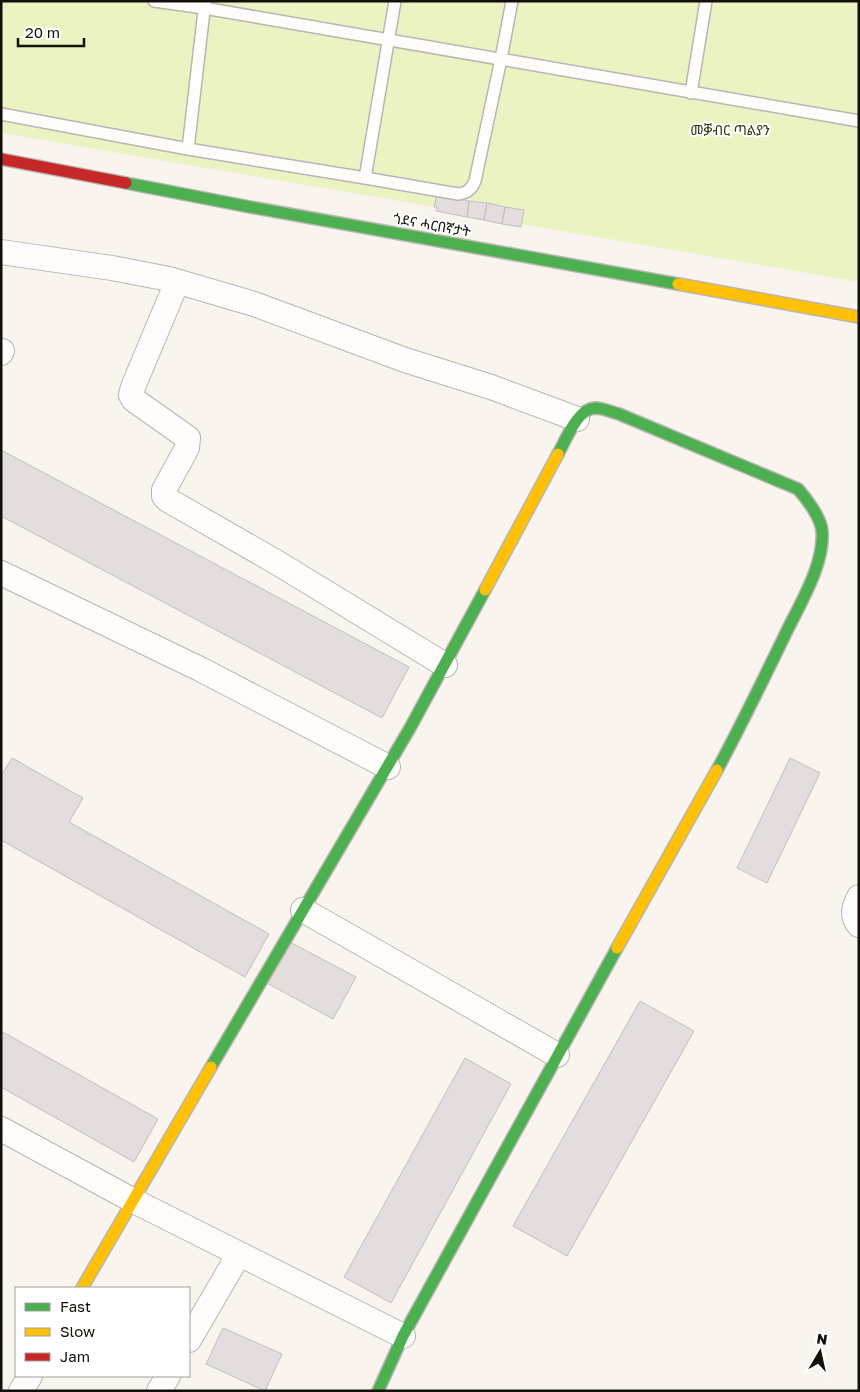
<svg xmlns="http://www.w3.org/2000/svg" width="860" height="1392" font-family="'Golos Text','Noto Sans Ethiopic',sans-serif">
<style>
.green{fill:#ecf3c3}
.building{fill:#e3dedd;stroke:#c3bebd}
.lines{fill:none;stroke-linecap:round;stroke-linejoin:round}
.lane-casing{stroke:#bab5b0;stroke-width:14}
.street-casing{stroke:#bab5b0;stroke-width:26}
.fast-casing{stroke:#bab5b0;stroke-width:14}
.slow-casing{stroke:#bab5b0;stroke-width:14}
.jam-casing{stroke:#bab5b0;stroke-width:14}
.lane{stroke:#fefdfc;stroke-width:11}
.street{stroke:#fefdfc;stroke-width:24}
.fast{stroke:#4caf50;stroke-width:11}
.slow{stroke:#ffc107;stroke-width:11}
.jam{stroke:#c62828;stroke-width:11}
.labels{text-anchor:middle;stroke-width:4;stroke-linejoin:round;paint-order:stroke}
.park-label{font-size:14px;fill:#343b14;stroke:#fff}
.street-label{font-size:14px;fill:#130f0a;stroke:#fff}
</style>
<rect width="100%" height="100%" fill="#faf4ee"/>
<path class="green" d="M1,1H859V282L521,224L524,210L437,195L434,207L1,133Z"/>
<path class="building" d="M437,195L469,201L467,217L436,211L437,207H434Z
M469,201L487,203L484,220L467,217Z
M487,203L505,207L502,224L484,220Z
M505,207L524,210L521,227L502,224Z
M1,450L409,667L382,718L1,516Z
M12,758L83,798L69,822L269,934L245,977L1,840V776Z
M790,758L820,773L767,883L737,868Z
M286,940L356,977L333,1019L263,981Z
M640,1001L694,1031L567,1256L513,1226Z
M1,1031L158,1119L134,1162L1,1087Z
M465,1058L511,1084L391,1303L344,1277Z
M223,1328L282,1354L265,1391L206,1364Z"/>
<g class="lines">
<g class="lane-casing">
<path id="lane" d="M154,1L204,8L859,121
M691,93L706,1
M1,114L188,149L365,178L395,1
M188,149L205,2
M365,178L458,194C467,193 471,190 475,181L501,59L512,1"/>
</g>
<g class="street-casing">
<path id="street" d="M1,252L112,268L169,279L254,304L405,360L491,387L577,419
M177,282L133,387L131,395L134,400L188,438L187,448L164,490V496L168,500L276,562L445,665
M1,353L2,351
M1,573L202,670L388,767
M859,897C854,907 851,916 859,925
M303,910L557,1055
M1,1129L134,1201L403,1336
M189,1340L239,1254
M21,1391L30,1376
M159,1391L168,1376"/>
</g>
<g class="fast-casing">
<path id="fast" d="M126,183L250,207L678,284
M558,454C566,440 577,409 595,408C603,408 611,412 619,414L798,489C807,499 821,518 822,531C825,565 798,607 784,637C762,682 741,726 717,770
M211,1067L410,728L485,590
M378,1391L403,1336L617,948"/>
</g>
<g class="slow-casing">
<path id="slow" d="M678,284L859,317
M485,590L558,454
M617,948L717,770
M82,1288L211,1067"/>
</g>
<g class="jam-casing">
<path id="jam" d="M1,159L126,183"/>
</g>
<use href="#lane" class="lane"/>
<use href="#street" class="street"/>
<use href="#fast" class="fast"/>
<use href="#slow" class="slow"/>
<use href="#jam" class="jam"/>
</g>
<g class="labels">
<g class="park-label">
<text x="730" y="135">መቓብር ጣልያን</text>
</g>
<g class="street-label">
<text transform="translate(432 225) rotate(10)" y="5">ጎደና ሓርበኛታት</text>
</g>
</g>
<rect width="860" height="1392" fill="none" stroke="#130f0a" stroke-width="5"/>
<rect x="15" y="1287" width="175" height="90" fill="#ffffff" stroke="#a19f9d"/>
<rect x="25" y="1303" width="25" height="8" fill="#4caf50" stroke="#a19f9d"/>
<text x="60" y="1312" font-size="15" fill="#130f0a">Fast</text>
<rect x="25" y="1328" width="25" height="8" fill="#ffc107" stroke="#a19f9d"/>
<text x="60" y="1337" font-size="15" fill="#130f0a">Slow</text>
<rect x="25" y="1353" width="25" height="8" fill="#c62828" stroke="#a19f9d"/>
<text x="60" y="1362" font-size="15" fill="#130f0a">Jam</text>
<g transform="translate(820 1352) rotate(9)" stroke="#ffffff" stroke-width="4" paint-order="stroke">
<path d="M0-4L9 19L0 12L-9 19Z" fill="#130f0a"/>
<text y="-8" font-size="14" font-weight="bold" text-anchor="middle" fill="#130f0a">N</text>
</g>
<path d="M18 38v8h66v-8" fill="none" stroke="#130f0a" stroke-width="2.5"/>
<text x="25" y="38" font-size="15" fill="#130f0a" stroke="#ffffff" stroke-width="4" paint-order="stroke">20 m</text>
</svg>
